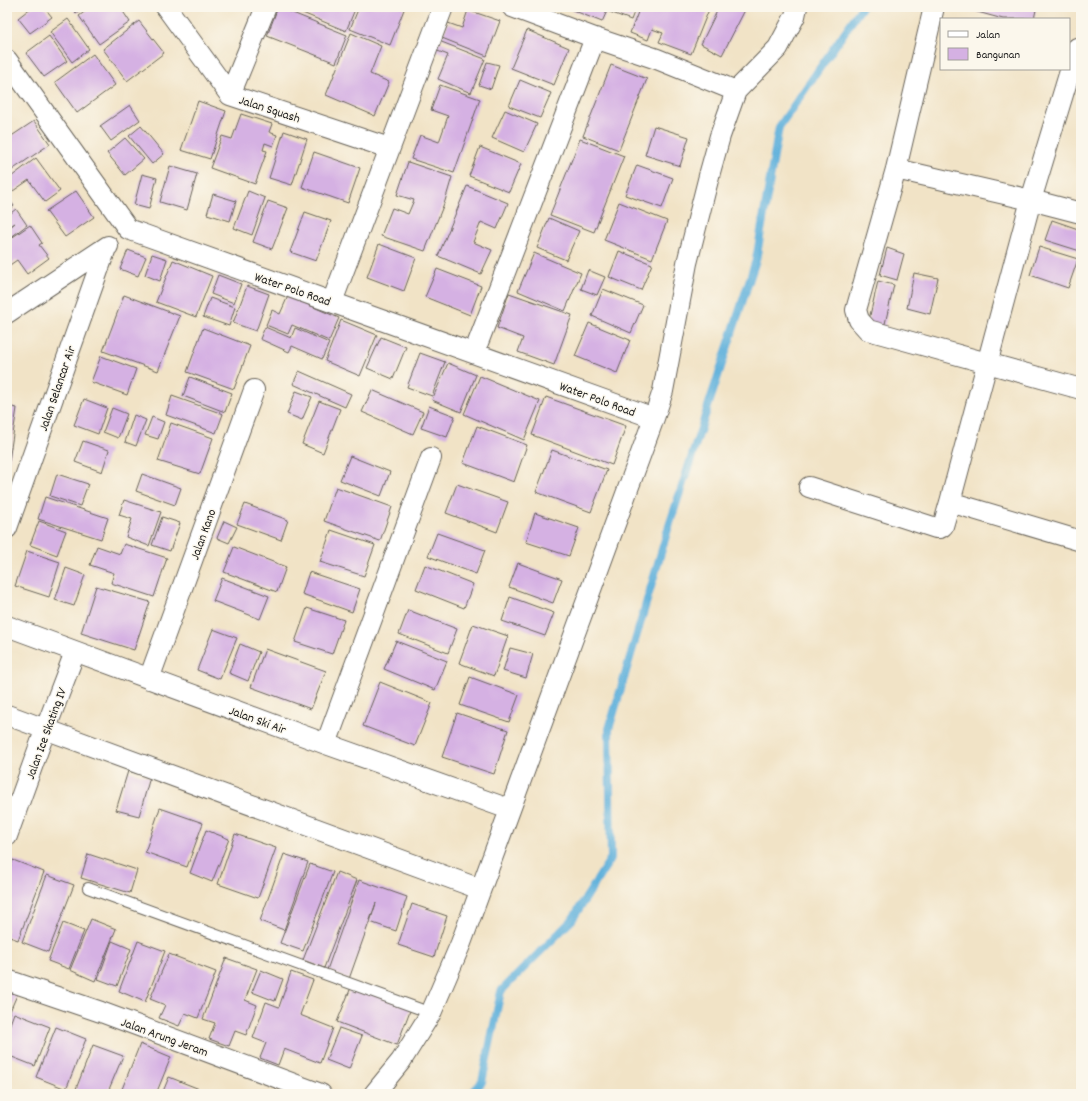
<svg xmlns="http://www.w3.org/2000/svg" width="1088" height="1101" font-family="Dekko,sans-serif">
<style>
.lines{fill:none;stroke-linecap:round;stroke-linejoin:round}
.stream{stroke:#61b1db;stroke-width:8}
.building{fill:#d5b1e3}
.service-casing{stroke:#676258;stroke-width:12}
.minor-casing{stroke:#676258;stroke-width:22}
.service{stroke:#fff;stroke-width:10}
.minor{stroke:#fff;stroke-width:20}
.labels{text-anchor:middle;stroke-width:3;stroke-linejoin:round;paint-order:stroke}
.street-label{font-size:13px;fill:#1c1c1c;stroke:#fbf7ec}
</style>
<rect width="100%" height="100%" fill="#fbf7ec"/>
<filter id="ink" filterUnits="userSpaceOnUse"><feTurbulence type="fractalNoise" baseFrequency=".025" numOctaves="2"/><feDisplacementMap in="SourceGraphic" scale="8" xChannelSelector="R" yChannelSelector="G"/><feConvolveMatrix kernelMatrix="1 2 1 2 8 2 1 2 1" color-interpolation-filters="sRGB"/></filter>
<filter id="wash" filterUnits="userSpaceOnUse"><feTurbulence type="fractalNoise" baseFrequency=".012" numOctaves="4" result="noise"/><feDisplacementMap in="SourceGraphic" scale="16" xChannelSelector="R" yChannelSelector="G"/><feGaussianBlur stdDeviation="0.9" result="paint"/><feColorMatrix in="noise" values="0 0 0 0 0 0 0 0 0 0 0 0 0 0 0 0 0 1.4 0 .05"/><feComposite in="paint" operator="in"/></filter>
<g filter="url(#wash)">
<rect width="100%" height="100%" fill="#f1e3c6"/>
<g class="lines">
<path class="stream" d="M471,1094L482,1082L501,991L572,920L611,858L609,729L668,529L756,260L779,127L862,7"/>
</g>
<g id="blocks">
<path class="building" d="M32,7H44L52,17L30,33L18,18Z
M71,7H84L76,13Z
M91,7H120L130,22L99,44L79,16Z
M278,7L347,35L336,63L267,36Z
M288,7H356L346,31Z
M359,7H405L390,45L350,29Z
M565,7H636L631,20L607,11L602,22Z
M640,7H710L691,54L659,42L663,33L652,29L648,40L630,33Z
M719,7H740L745,10L722,55L701,44Z
M963,7H1024L1036,10L1034,19H1003L963,8Z
M468,10L500,21L487,56L442,38L448,23L462,28Z
M68,19L89,49L72,62L50,32Z
M139,21L164,53L127,81L103,49Z
M527,30L569,48L554,85L511,68Z
M351,33L381,46L370,74L389,82L375,116L326,95Z
M49,36L67,61L44,77L26,53Z
M439,41L485,59L471,93L438,79L448,55L435,50Z
M93,54L115,85L77,113L55,82Z
M487,62L499,65L491,89L479,85Z
M611,65L647,79L619,150L583,136Z
M520,80L551,93L540,118L509,106Z
M440,85L480,99L454,173L411,159L420,135L439,142L448,116L431,110Z
M198,101L226,111L210,159L181,150Z
M130,105L140,120L111,141L100,126Z
M505,110L537,124L524,152L492,138Z
M241,114L272,124L269,132L277,135L273,146L265,143L263,150L267,151L255,184L210,168L222,136L232,139Z
M34,121L50,144L12,170L7,162V139Z
M141,126L164,154L152,164L129,136Z
M654,126L689,137L680,166L645,155Z
M284,131L307,139L292,185L269,178Z
M125,138L144,159L125,175L107,153Z
M580,139L624,156L594,232L550,215Z
M480,147L521,164L509,192L469,176Z
M314,152L360,168L348,203L302,187Z
M36,158L60,191L45,202L29,180L13,191L7,183V180Z
M408,162L452,177L445,201L425,251L381,236L392,208L408,214L414,200L397,195Z
M637,165L673,178L662,208L625,195Z
M170,166L197,174L187,210L160,202Z
M142,174L157,178L149,209L134,205Z
M467,186L508,203L497,229L481,222L473,242L492,250L481,274L438,256Z
M76,191L94,217L65,237L46,211Z
M248,191L265,198L252,235L234,228Z
M213,194L236,201L230,221L207,214Z
M8,198L14,206L7,212V199Z
M268,201L288,208L272,249L253,242Z
M619,202L667,221L652,259L604,240Z
M16,209L27,225L10,238L7,234V229L15,223L7,229V216Z
M305,212L331,221L316,261L290,252Z
M549,218L579,231L566,260L537,248Z
M1052,220L1081,230L1080,251L1045,240Z
M30,225L42,243L39,245L49,258L27,274L17,260L7,267V241Z
M379,244L416,258L404,291L367,277Z
M1039,247L1078,259L1068,288L1030,275Z
M887,248L904,254L897,280L880,275Z
M128,250L146,257L138,276L120,269Z
M619,251L652,264L641,290L609,277Z
M534,253L581,273L565,311L518,291Z
M152,254L167,259L160,281L145,275Z
M173,260L212,276L196,317L156,302Z
M437,269L481,286L470,315L425,297Z
M588,270L605,277L597,295L581,289Z
M914,273L938,278L930,314L907,308Z
M218,275L241,284L234,303L211,294Z
M878,281L894,285L884,328L868,324Z
M247,286L269,294L256,331L233,323Z
M603,289L643,305L631,333L592,316Z
M509,293L572,315L554,365L518,352L523,338L497,328Z
M124,295L180,316L158,371L103,351Z
M288,296L339,318L329,341L292,325L288,334L266,325L272,310L280,314Z
M210,298L235,307L229,326L203,317Z
M341,320L377,335L360,376L325,361Z
M589,323L630,340L617,373L575,356Z
M265,327L291,338L295,328L329,343L322,359L292,346L289,352L260,339Z
M203,328L250,346L234,389L187,372Z
M381,337L406,347L393,379L367,368Z
M420,353L445,362L432,396L407,387Z
M101,356L136,369L127,395L91,382Z
M448,363L476,375L461,412L432,400Z
M299,371L351,394L345,407L293,384Z
M480,376L540,401L524,440L464,414Z
M190,377L232,393L225,412L183,396Z
M372,390L423,412L413,434L362,412Z
M296,391L312,397L302,420L287,414Z
M172,396L223,414L216,433L166,415Z
M546,397L626,426L612,465L532,435Z
M84,399L107,408L98,434L74,425Z
M319,401L340,409L323,453L302,444Z
M7,406L17,408L9,461L7,462Z
M429,406L455,416L447,437L421,428Z
M112,408L127,414L118,438L103,432Z
M134,415L146,420L136,446L125,442Z
M152,417L164,422L158,439L145,435Z
M171,423L213,438L200,474L158,461Z
M477,426L527,445L514,482L463,463Z
M83,441L109,450L102,472L75,462Z
M552,450L607,470L591,512L536,492Z
M350,456L390,472L381,496L340,480Z
M57,474L88,484L80,506L50,496Z
M142,474L181,488L175,505L136,491Z
M457,484L508,502L497,532L446,513Z
M336,487L392,507L380,541L324,521Z
M45,497L108,518L101,539L38,519Z
M124,500L161,512L149,546L126,537L132,519L119,515Z
M245,504L288,520L281,540L237,524Z
M535,513L579,528L569,556L526,542Z
M162,517L180,523L170,551L152,545Z
M39,521L66,531L57,555L30,545Z
M224,521L237,527L229,543L217,538Z
M331,530L375,545L364,576L320,562Z
M437,533L485,550L476,574L428,556Z
M124,544L167,558L154,597L111,583L114,573L90,565L97,546L120,554Z
M234,547L286,567L277,592L224,572Z
M27,551L60,562L49,597L15,586Z
M518,563L562,579L553,603L509,587Z
M425,565L473,584L464,608L416,589Z
M66,568L85,575L74,606L55,600Z
M309,572L360,589L352,612L302,594Z
M222,578L269,596L260,619L213,601Z
M96,586L150,602L134,650L81,633Z
M510,597L554,613L545,636L502,621Z
M307,608L344,620L332,654L295,642Z
M408,610L457,629L448,653L399,634Z
M473,624L508,636L494,676L459,663Z
M213,629L237,638L220,679L197,670Z
M396,641L447,661L435,690L384,669Z
M240,644L259,652L248,681L229,673Z
M510,648L533,654L526,678L503,671Z
M265,649L326,671L311,709L251,687Z
M470,677L519,695L509,722L460,705Z
M380,682L432,703L415,746L363,726Z
M457,713L508,730L494,774L442,757Z
M128,771L150,777L139,816L116,810Z
M160,808L203,823L187,867L145,852Z
M206,830L229,839L212,882L190,873Z
M235,834L276,848L258,898L218,884Z
M88,854L137,870L130,893L81,878Z
M284,854L308,862L284,930L260,921Z
M13,860L44,872L18,940L7,936V875Z
M310,864L333,872L303,951L280,943Z
M337,872L357,880L324,968L303,960Z
M47,875L74,885L48,952L22,942Z
M359,880L407,897L396,931L370,922L376,903L349,979L327,970Z
M412,904L447,916L434,957L398,945Z
M91,919L116,929L95,981L70,970Z
M63,923L84,931L69,969L48,961Z
M112,941L131,949L117,986L98,979Z
M138,941L165,951L145,1002L119,991Z
M169,954L216,972L198,1018L185,1013L179,1026L159,1018L165,1005L150,999Z
M226,958L257,969L245,1000L257,1005L246,1035L235,1031L229,1046L209,1039L215,1023L203,1019Z
M261,970L283,979L275,1001L252,992Z
M291,972L313,980L300,1015L333,1028L320,1063L284,1049L278,1065L260,1058L266,1043L253,1038L266,1002L279,1007Z
M352,985L411,1008L397,1045L337,1022Z
M7,991L17,995L7,1018Z
M14,1013L50,1027L35,1066L7,1055V1032Z
M56,1027L86,1039L66,1089L36,1077Z
M339,1028L362,1036L349,1069L326,1060Z
M140,1044L171,1057L156,1094H120Z
M93,1045L123,1056L107,1094H74Z
M169,1077L207,1092L206,1094H162Z"/>
</g>
</g>
<g filter="url(#ink)">
<use href="#blocks" fill-opacity="0" stroke="#676258" stroke-width="1"/>
<g class="lines">
<g class="service-casing">
<path id="service" d="M88,888L431,1013"/>
</g>
<g class="minor-casing">
<path id="minor" d="M166,7L230,95L389,148
M512,7L595,38L657,59L736,91
M934,7L896,169L856,310L859,320L868,330L1081,389
M7,60L128,229L654,418
M230,95L266,7
M896,169L1031,200L1081,213
M332,302L443,7
M7,313L108,246
M474,353L595,38
M809,487L936,528H940L943,526L950,502L1081,541
M950,502L1031,200L1077,48
M7,528L106,248
M7,626L326,744L509,809
M149,679L254,390
M7,715L480,889
M326,744L431,458
M7,836L46,728L75,652
M7,980L101,1012L321,1094
M374,1094L401,1061L431,1013L461,943L654,418L663,391L687,263L710,172L720,136L736,91L778,48L795,16L797,7"/>
</g>
<use href="#service" class="service"/>
<use href="#minor" class="minor"/>
</g>
</g>
<g class="labels">
<g class="street-label">
<text transform="translate(270 108) rotate(18)" y="5">Jalan Squash</text>
<text transform="translate(293 288) rotate(19)" y="5">Water Polo Road</text>
<text transform="translate(56 388) rotate(-71)" y="5">Jalan Selancar Air</text>
<text transform="translate(598 398) rotate(20)" y="5">Water Polo Road</text>
<text transform="translate(202 534) rotate(-70)" y="5">Jalan Kano</text>
<text transform="translate(258 719) rotate(20)" y="5">Jalan Ski Air</text>
<text transform="translate(45 733) rotate(-70)" y="5">Jalan Ice Skating IV</text>
<text transform="translate(165 1036) rotate(20)" y="5">Jalan Arung Jeram</text>
</g>
</g>
<rect width="1088" height="1101" fill="none" stroke="#fbf7ec" stroke-width="24"/>
<rect x="940" y="18" width="130" height="52" fill="#fbf7ec" stroke="#a29f99"/>
<rect x="948" y="31" width="20" height="6" fill="#ffffff" stroke="#a29f99"/>
<text x="976" y="38" font-size="12" fill="#1c1c1c">Jalan</text>
<rect x="948" y="48" width="20" height="12" fill="#d5b1e3" stroke="#a29f99"/>
<text x="976" y="58" font-size="12" fill="#1c1c1c">Bangunan</text>
</svg>
